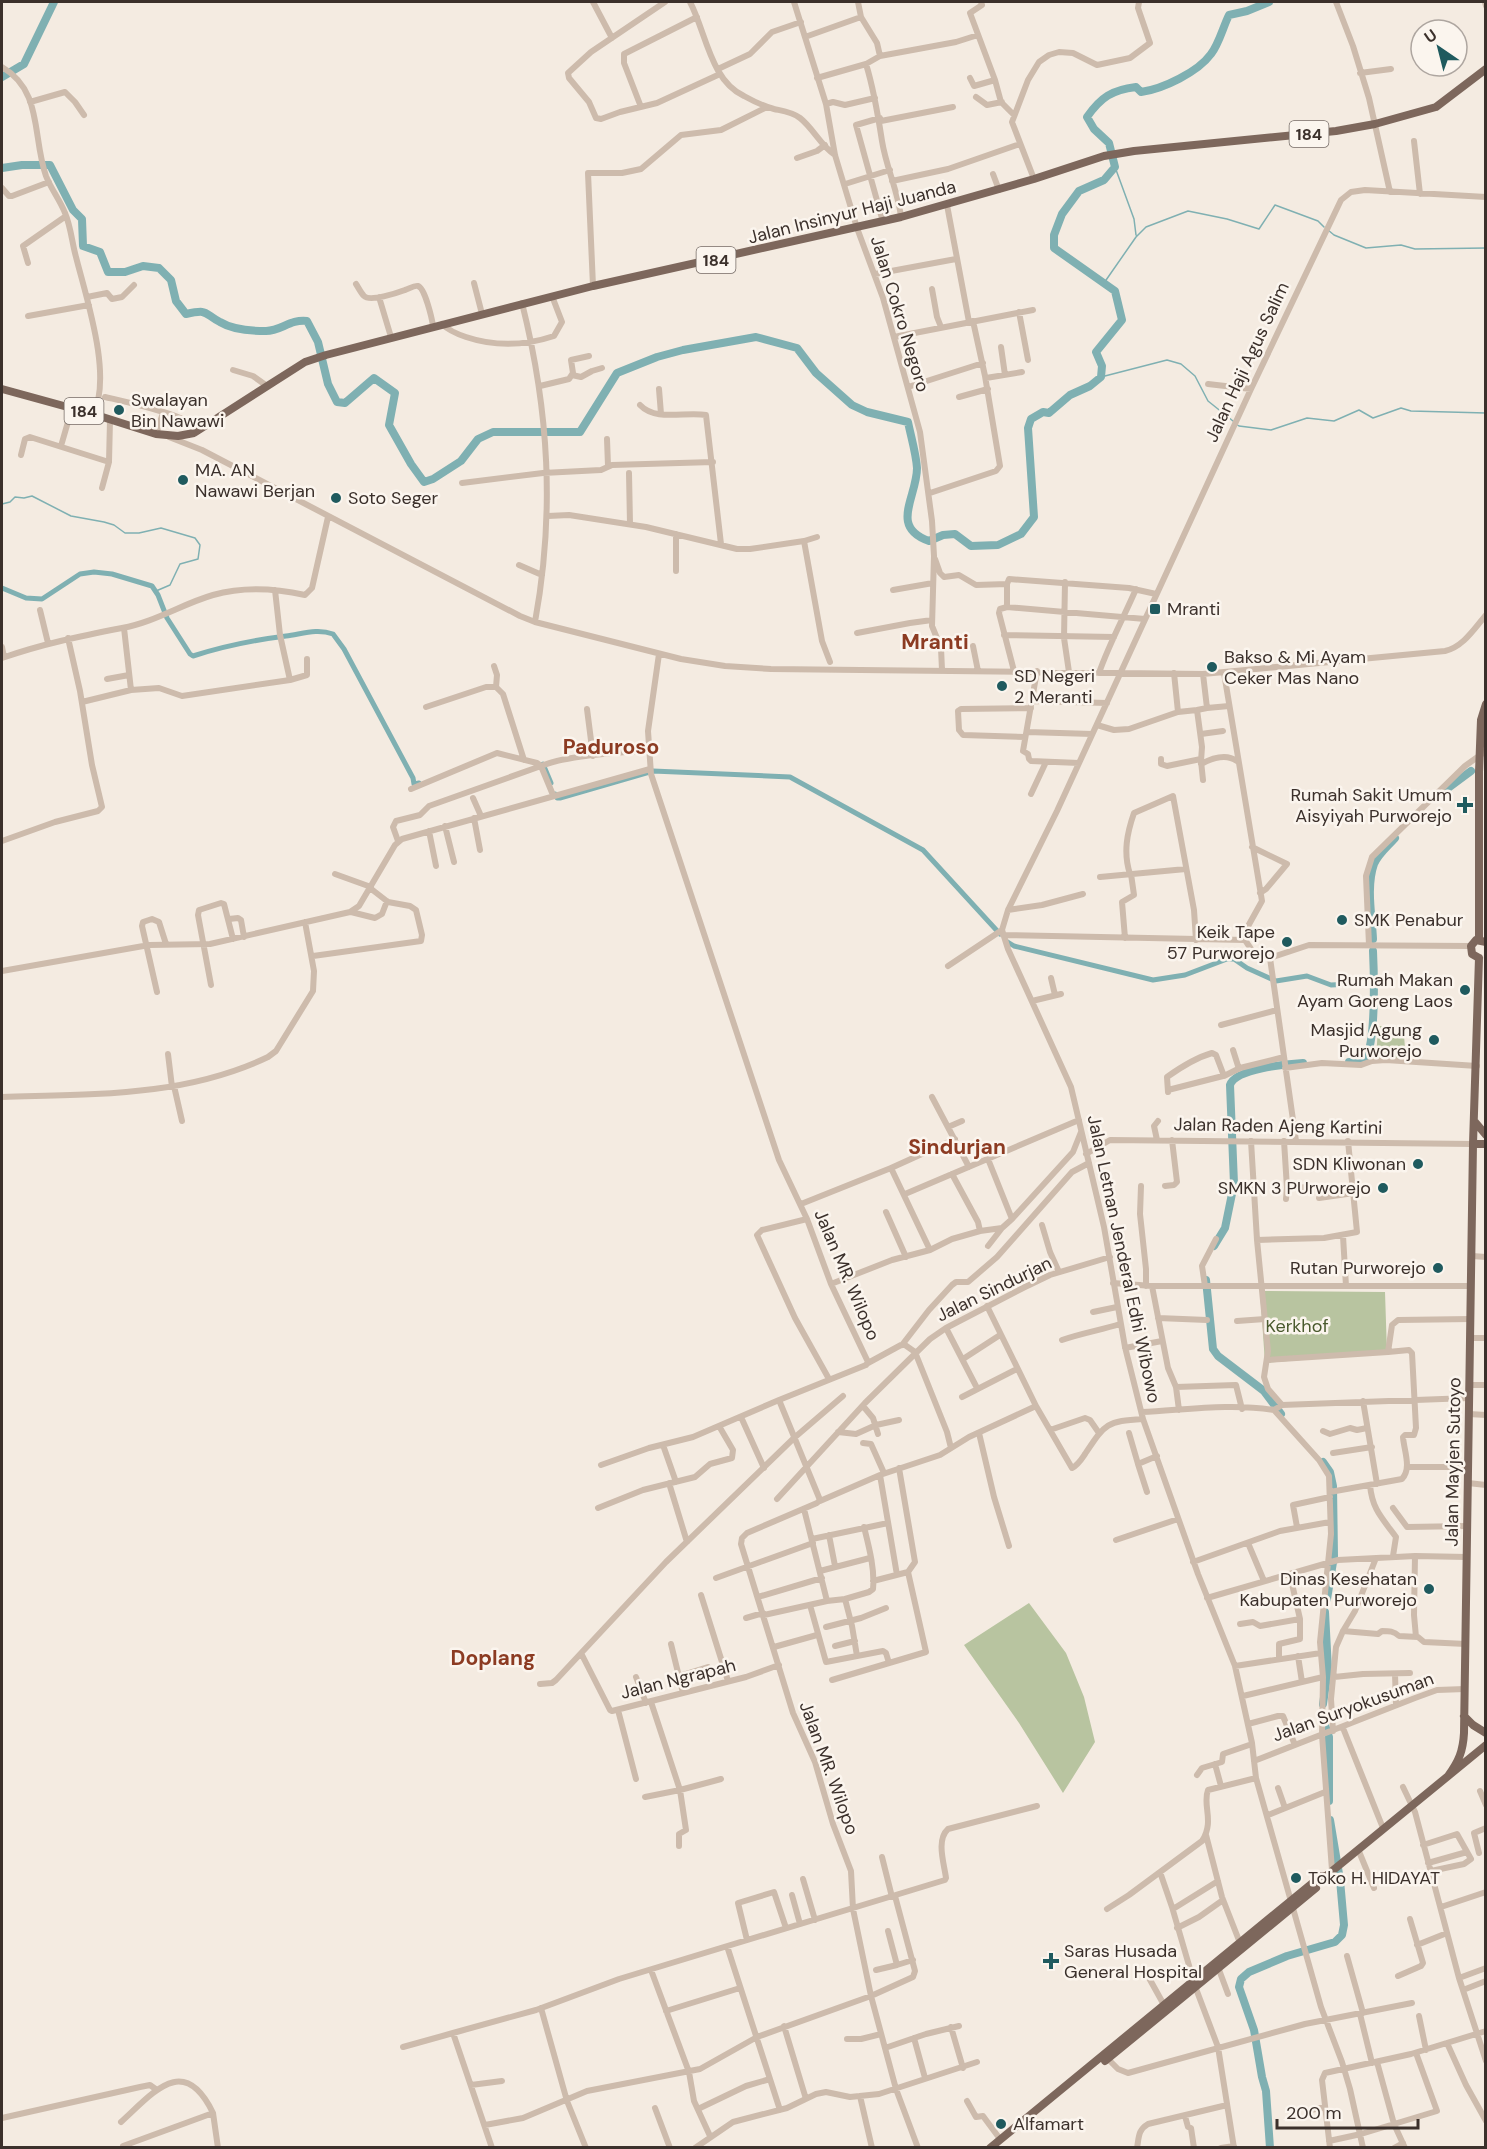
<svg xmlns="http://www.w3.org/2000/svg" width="1487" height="2149" font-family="'DM Sans',sans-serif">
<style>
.green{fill:#b8c4a0}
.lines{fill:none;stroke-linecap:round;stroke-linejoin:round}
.stream{stroke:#7fb0b2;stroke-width:1.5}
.canal{stroke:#7fb0b2;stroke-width:5}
.river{stroke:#7fb0b2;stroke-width:8}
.minor{stroke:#cdbbac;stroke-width:6}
.major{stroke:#7d675c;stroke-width:8}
.poi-dot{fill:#1f5a5e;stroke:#fbf5ee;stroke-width:2}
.labels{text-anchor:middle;stroke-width:5;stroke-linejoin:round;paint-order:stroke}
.shield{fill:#fbf5ee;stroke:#756b66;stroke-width:1.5}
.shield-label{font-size:16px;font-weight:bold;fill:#3b302b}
.street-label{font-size:18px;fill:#3b302b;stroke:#fbf5ee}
.poi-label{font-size:18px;fill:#3b302b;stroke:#fbf5ee;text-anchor:start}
.park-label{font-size:18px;fill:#4a5a2e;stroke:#fbf5ee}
.quarter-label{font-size:21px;font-weight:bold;fill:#8c3b22;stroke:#fbf5ee}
</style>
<rect width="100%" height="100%" fill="#f4ebe1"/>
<path class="green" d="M1378,1026H1408V1034L1404,1035L1406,1062L1376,1061Z
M1260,1291L1385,1292L1387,1353L1265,1363Z
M1029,1603L1066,1653L1084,1697L1095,1742L1063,1793L1019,1723L964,1645Z"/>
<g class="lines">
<path class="stream" d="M1115,167L1134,219L1136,235
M1328,230L1334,235L1366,248L1401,245L1415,249L1486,248
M1104,283L1136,237L1146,227L1188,211L1227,219L1259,229L1275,205L1318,221L1324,227
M1101,377L1167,360L1181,364L1195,376L1208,401L1233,421
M1236,424L1239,426L1271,430L1307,418L1334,421L1359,410L1373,418L1401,408L1411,411L1486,413
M2,504L10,502L15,497L24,498L32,496L71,516L104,522L114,525L125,533H139L161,528L195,538L200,545L198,559L180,564L170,585L156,591"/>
<path class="canal" d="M2,588L26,598L42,599L80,574L94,572L112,574L152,586L158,595L167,618L190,654L193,656C224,646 254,640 286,636C302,634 317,628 333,634L344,649L413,778L414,784L419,783
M543,764L551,783
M555,794L557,798H560L653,771L790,777L923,850L1000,934
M1006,941L1014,946L1153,980L1185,975L1227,959H1234L1247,968L1276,981L1307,976L1331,985L1350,984L1372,980"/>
<path class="river" d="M2,77L24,64L54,2
M2,168L22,165H50L73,210L82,219L83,246L100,252L108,272H125L143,266L159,268L171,280L176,301L186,314C209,309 203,313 220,322C233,330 252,331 266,331C281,331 290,319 307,321L318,342L328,384L337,402L345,403L374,378L395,393L389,425L411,464L424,482L433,479L461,461L478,439L493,432H580L617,373L657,357L683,350L756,337L797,348L816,373L852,405L867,412L908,422C911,437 916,453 917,468C917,497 889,527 929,541L943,535L955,534L971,546L998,545L1021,534L1034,517L1028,428L1031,419L1043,412L1049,413L1070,395L1090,386L1101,377L1102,366L1096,352L1122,320L1115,291L1054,248V235L1062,214L1079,191L1104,180L1115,167L1109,143L1094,129L1087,117C1101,97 1112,90 1136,87L1141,92C1163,89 1198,72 1211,54C1219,44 1223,27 1229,15L1247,11L1269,2
M1440,794L1471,771
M1373,939C1372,916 1366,887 1374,864C1378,854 1388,846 1395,838
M1349,1062C1356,1062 1362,1063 1366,1057C1376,1041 1374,972 1373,951
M1214,1246L1225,1228L1234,1184L1230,1085C1235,1069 1286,1064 1303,1063
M1206,1280L1213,1349L1218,1356L1264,1391L1281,1414
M1323,1462L1330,1472L1333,1486L1334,1556L1327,1599
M1323,1704L1328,1670L1325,1612
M1322,1716L1329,1737V1801
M1270,2148L1266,2091L1262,2077L1254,2030L1239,1987L1241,1979L1249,1972L1287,1956L1335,1942L1342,1935L1344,1925L1340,1880L1330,1820"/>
<path class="minor" d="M593,2L612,38
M665,2L591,52L568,73L569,78L589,102L596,118L601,119L620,112L657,103L720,74
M690,2C706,32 710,80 744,96C753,101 763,106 774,109C783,111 792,112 800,118C813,128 821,146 835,155
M794,2L826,104L835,155L857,228L883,298L920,432L932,521L934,556L932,626L941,648L942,670
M858,2L861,17
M981,2L982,5L970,13L995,80
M1336,2L1353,46L1369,98L1390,192
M1485,2L1486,6
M805,37L861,17L877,43L880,56
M866,64C874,90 878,115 882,141C886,167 898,191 901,217
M2,67C43,91 32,136 46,176C51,189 60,200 65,213C71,227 72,243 76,257C86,297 113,377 93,414
M718,69L750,54L772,32L801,22
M1360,73L1391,69
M817,78L866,64L880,56L956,42L978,35
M970,78L974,86L995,80L1001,102L1014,115
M976,97L987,105L1002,102
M30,102L65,92L75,102L84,115
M826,104L833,102L845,105L875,98
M641,107L624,63V54L697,17
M880,118L856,125L883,222
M881,121L953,107
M1414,141L1420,194
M797,158L817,151L825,145
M993,174L999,190
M1034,179L1012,122L1028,80L1039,62L1049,55L1059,52L1073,53L1097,65L1130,58L1150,43L1138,8L1139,2
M892,181L948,169L1020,144
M845,184L890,170
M2,188L9,196H12L49,182
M947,205L969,322
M28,263L23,246L66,216
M875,274L956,259
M474,283L482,314
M356,284C358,287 361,293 364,296C370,302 397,293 405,290C409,289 414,285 418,286C425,288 432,319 433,326
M593,286L588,173H622L641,169L681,135L721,130L767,107
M932,289L937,317L941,327
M87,297L107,293L112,299L122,297L134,285
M379,297L391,337
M522,303C549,411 555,513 535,622
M1019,312L1028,360
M28,316L89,305
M442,324C449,331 457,334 466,337C496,347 524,346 554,336L562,322L552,296
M894,337L1033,310
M1001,347L1005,375
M233,370L253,376L267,386
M572,375L581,377L592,371L602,368
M986,378L1022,372
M1208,384L1251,389
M540,386L569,379L573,373L571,360L589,356
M908,387L983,363
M659,389L661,414
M105,397C126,402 188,415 200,430
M959,397L988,389
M640,405C656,422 686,411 706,415L721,544
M156,434L163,413
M169,437L202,450L520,616L535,622L681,659L725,666L771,669L1203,674L1445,651C1463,647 1474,629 1486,615
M607,439L608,466
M61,446L72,408
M21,455L25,439L30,437L109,462
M629,473L630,524
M462,483L543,473L601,470L612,465L713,462
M102,488L109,462L110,420
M930,493L996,471L1000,466L985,376L973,321
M548,516L569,515L646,527L737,549H750L804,541L822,641L830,662
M804,541L817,537
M935,559L940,573L944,577L959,575L976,585L1007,584
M519,565L542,575
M676,571V534
M1065,582L1064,638L1069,672
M275,590L280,635L290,680
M893,590L933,583
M1007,607L1145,619
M40,610L48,643
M124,628L131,690
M857,633L910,623L932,620
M1004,635L1114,637
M973,646L978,671
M2,647L4,657
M659,654L648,731L651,774L779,1160L807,1219L831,1284L868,1362L866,1365L779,1400L820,1500L817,1503L747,1533L742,1538L741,1544L793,1713L815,1762L833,1824L851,1871L853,1909L871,1996L896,2089L918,2148
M2,658C42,644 81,636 122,628C155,622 182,604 213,595C244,586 274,588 305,595L312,588L328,517
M494,666L497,675L496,687
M1014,671L999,613L1000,609L1007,607V584L1009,579L1129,588L1156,594
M1037,671L1023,751L1028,754L1029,759L1031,761L1079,763
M1099,673C1109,644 1124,617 1136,589
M1174,673L1178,712L1197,710L1202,747L1201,761L1203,780
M1224,673L1262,901L1247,928L1245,940
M107,679L129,675
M1032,701L1107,703
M82,702L131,690L159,688L182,696L290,680L307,675V659
M426,707L486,687H496L503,694L524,760
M1207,708L1229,706
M587,709L593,756
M1197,710L1207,708L1203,674
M1097,725L1114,730L1129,729L1178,712
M1027,732L1092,734
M1201,734L1223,731
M1025,737L963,735L959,730L958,711L961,709L1031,708
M1161,759V764L1167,766L1201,759
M1201,764C1212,758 1226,753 1237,761
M411,789L497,753L537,763L541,766C567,755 618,753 648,750
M1031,794L1046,762
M473,798L481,816
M474,818L480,850
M445,826L454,862
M429,831L436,866
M2,841L55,822L98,811L102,807L92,765L80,691L68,638
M398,841L393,827L396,821L420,815L429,806L541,766L553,795
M1252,847L1287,864L1266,889L1260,893
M335,874L371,887
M1130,874C1123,853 1127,833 1134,813L1173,796L1194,910L1196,940
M1100,877L1186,869
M1008,910L1042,905L1083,894
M351,912L375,918L382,914L387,901
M229,919L238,918L241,920L244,937
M1003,935L1245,940
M1125,938L1122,902L1134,895L1131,874
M1245,940L1253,952L1270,958L1309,945L1471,946
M1369,945L1366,876L1372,857L1465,766L1486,751
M313,956L421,941L422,935L416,910L410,906L388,902L370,888
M1270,958L1296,1141
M948,966L1002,930
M2,971L149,945L210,944L350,912L359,906L395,845L402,839L650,769
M1051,978L1055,995
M211,985L198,915L199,910L221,903L224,904L233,939
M157,992L142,926L143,922L152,919L159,922L166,944
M1032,1001L1061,994
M1221,1025L1277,1010
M1233,1050L1239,1069
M168,1054L172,1087
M1285,1068L1322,1063L1361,1065L1372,1061L1386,1060L1477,1066
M174,1086L182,1121
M1168,1090L1223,1076
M1168,1092L1167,1077C1181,1067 1195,1058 1212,1053L1216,1055L1224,1076L1240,1068L1284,1057
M2,1097C93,1094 184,1097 268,1057L276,1051L313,991L314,971L305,922
M932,1097L969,1167
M948,1127L962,1121
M1157,1140L1154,1126L1158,1121
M1251,1141L1257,1240L1268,1351L1264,1377L1268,1389L1282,1405
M1284,1141L1287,1188L1311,1187
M1086,1154L1110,1140L1473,1144
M988,1159L1012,1219
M891,1168L930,1250
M952,1174L978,1222L980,1231
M1141,1186L1140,1214L1146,1269V1286
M1165,1186L1174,1185L1177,1182L1172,1140
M905,1194L1079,1120
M1319,1198L1354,1193
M1286,1199L1287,1188
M801,1204L891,1168L955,1139
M886,1212L906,1257
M807,1219L762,1230L757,1235L795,1318L829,1379
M1042,1225L1050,1252L1059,1272
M1343,1236L1346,1286
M1257,1240L1324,1238L1357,1232L1348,1141
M988,1246L1002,1228L1012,1219L1073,1152L1081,1132
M1472,1256L1486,1257
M1113,1283L1152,1286H1471
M831,1284L892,1260L930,1250L952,1239L980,1231L1002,1228
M1152,1286L1168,1368L1176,1387L1179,1410
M1205,1286L1202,1266L1216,1239
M1093,1312L1117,1307
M1158,1318L1207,1320
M1237,1321L1265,1319
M946,1328L977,1388
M1470,1338H1486
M1062,1340C1082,1333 1101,1330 1120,1324
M902,1345L929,1310L952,1285L956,1282H968L997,1257L1072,1172L1089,1163
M1125,1348L1162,1341
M915,1352L947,1432L951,1448
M963,1359L1000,1335
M1268,1360L1388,1352L1392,1325L1398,1320L1471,1319
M868,1363L901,1345H905L915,1352
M1470,1385H1486
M1176,1387L1236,1385L1242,1409
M962,1397L1017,1369
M1363,1401L1377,1484
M863,1406L873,1418L878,1434
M1036,1406L1072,1468C1078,1465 1081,1460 1085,1454C1105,1424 1106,1421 1143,1419
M1274,1410L1319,1460L1329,1476L1331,1534L1320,1642L1323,1677L1322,1735L1332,1870
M1142,1412C1185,1410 1231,1403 1274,1410L1282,1405L1469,1398
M1469,1414L1486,1415
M741,1417L764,1468
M1050,1430L1085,1418L1090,1420L1099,1433
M1323,1431L1330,1434L1350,1428L1357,1430L1367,1428
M838,1432L856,1434L876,1425L899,1420
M979,1433L994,1497L1009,1546
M1129,1433L1138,1464L1157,1456
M863,1443L871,1444L884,1473
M663,1445L676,1482
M1333,1453L1372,1447
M1138,1464L1147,1492
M601,1465L649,1448L693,1437L779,1400
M1407,1467H1468
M880,1475L897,1575
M669,1483L687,1542
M1468,1483L1486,1485
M1370,1485C1372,1509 1382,1518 1396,1537L1393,1556
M1330,1492L1402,1479C1412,1468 1404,1451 1403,1437L1405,1435H1414L1416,1428L1412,1353L1409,1350L1388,1352
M777,1499L865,1403L930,1339L946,1328L1023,1288L1050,1275L1110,1257
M820,1501L880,1475L940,1455L969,1437L1036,1406L987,1306
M598,1508L643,1490L695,1477L710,1464L732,1458L733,1450L719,1426
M1393,1508L1407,1527L1467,1526
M804,1509L827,1601L845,1599L852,1626L857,1656L883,1651L886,1653L889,1663
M1297,1527L1293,1505L1330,1497
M829,1535L835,1566
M812,1539L888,1523
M1116,1540L1178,1519
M1248,1543L1264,1581
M1415,1556L1414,1615L1416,1637
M1193,1562L1280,1531L1330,1522
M820,1571L870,1558
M716,1578L813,1543
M873,1581L908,1572
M1368,1581L1414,1584
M701,1595L728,1681
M758,1597L822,1578
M1207,1598L1338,1560L1415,1556L1467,1557
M845,1599L869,1592L873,1589C875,1569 869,1547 864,1527
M810,1605L826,1662L857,1656
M764,1615L827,1601
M746,1618L763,1613
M1240,1624L1253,1622L1260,1626L1300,1619
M826,1627L861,1618L886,1608
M1343,1631L1378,1634L1382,1631C1389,1631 1394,1631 1399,1636L1418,1637L1424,1642L1466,1644
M671,1644L683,1693
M835,1646L855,1641
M774,1647L817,1635
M580,1655H582L610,1710L612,1711L746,1677L779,1665
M1298,1656L1302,1682
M1279,1659V1644L1300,1639V1619L1290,1575
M1235,1666L1321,1653
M1395,1674L1396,1705
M679,1676L708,1667
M636,1677L646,1703
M1334,1677L1363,1674L1410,1673
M832,1680L926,1652L908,1572L915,1562L899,1468
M540,1684L552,1683L556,1680L666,1562L794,1438L843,1396
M1243,1696L1323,1677
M618,1710L636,1779
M1248,1724L1278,1716H1283L1295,1745
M1343,1728L1383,1828
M1333,1731L1331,1699L1336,1647L1343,1631L1355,1611L1376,1558
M1254,1761L1415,1698L1437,1690L1465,1689
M1215,1764L1221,1786
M1197,1775L1202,1768L1222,1762L1223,1754L1252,1744
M1403,1787L1415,1812L1459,1978L1486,2061
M1278,1788L1285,1808
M1480,1791L1486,1805
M645,1797L680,1790L651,1702
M1268,1815L1325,1792
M1206,1835L1222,1897L1240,1943
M1423,1845L1457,1834L1471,1859L1464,1864L1431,1871
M679,1846V1834L686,1830L680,1790L721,1779
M1358,1849L1374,1888
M1479,1853L1474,1833L1486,1828
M882,1857L892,1897
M1428,1863L1467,1852
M1160,1872L1172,1907L1195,1986L1218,2047L1234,2148
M803,1879L815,1920
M792,1895L800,1924
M1441,1907L1486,1892
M1107,1909L1129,1895L1202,1841C1215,1821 1202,1805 1208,1790L1256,1778
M1173,1909L1218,1881
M1177,1928L1199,1917L1223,1900
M747,1940L738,1903L774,1892L786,1928
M1417,1945L1447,1933
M727,1946L780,2110
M1347,1956L1363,2013
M897,1965L913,1960
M1218,1967L1228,1994
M651,1970L689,2072L694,2101L710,2136
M876,1970L897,1965L888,1931
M1398,1976L1421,1966L1423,1963L1410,1919
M1149,1978L1164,2005
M1459,1978L1486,1968
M1463,1990L1486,1981
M541,2008L567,2101L586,2148
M666,2011L740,1988
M1360,2014L1372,2063
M1419,2016L1426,2050
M784,2026L806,2099
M951,2027L963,2068
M914,2038L925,2078
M847,2039H861L881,2034
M1447,2043L1466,2085L1486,2121
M403,2047L453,2033
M885,2048L926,2034L959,2026
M1107,2058L1118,2069L1128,2073L1305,2024L1412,2003
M1377,2062L1394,2124L1405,2148
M471,2085L502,2081
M860,2096L872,2148
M967,2101L976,2117L983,2116L1000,2139
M655,2108L670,2148
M698,2109L746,2086L770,2079
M1311,2110L1325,2107
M1185,2116L1188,2127L1191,2128L1194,2148
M2,2118L140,2087L150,2085L157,2090
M121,2122C154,2092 184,2053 213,2113
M485,2125L523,2118L587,2091L700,2069L757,2037L871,1996L913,1977L915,1971L895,1896
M1329,2141L1361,2134L1437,2111L1416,2053
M123,2146L213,2113L218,2148
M492,2148L453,2033L536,2010L619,1979L945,1880L946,1878C944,1863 936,1840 948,1829L1037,1806
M695,2148L733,2122L787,2108L816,2094L826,2092L850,2097L879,2094L977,2062
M1137,2148C1139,2137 1138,2130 1148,2124L1227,2105
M1221,2148L1234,2146
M1330,2148L1322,2080L1325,2073L1411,2054L1486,2031
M1363,2148L1350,2089L1342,2062L1321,2007L1256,1778L1252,1743L1235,1666L1198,1574L1143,1419L1125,1347L1104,1227L1071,1087L1008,949L1002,930L1008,910L1057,811L1251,389L1341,200L1351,192L1365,190L1486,197
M1394,2148L1403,2143"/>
<path class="major" d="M2,389L93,414L156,434L178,436L194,433L305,362L326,355L593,286L901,217L1034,179L1104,156L1134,151L1336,131L1375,124L1436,107L1486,69
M1479,939V772L1481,720L1486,704
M1479,958L1472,954L1471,946L1476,940L1486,942
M1475,1122L1486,1135
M1473,1144H1486
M1464,1716L1473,1725L1486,1733
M1448,1776C1459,1761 1463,1751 1464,1733L1473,1144L1479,958
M1105,2061L1316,1888
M990,2148L1321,1876H1326L1486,1745"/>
</g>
<g class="poi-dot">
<circle cx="119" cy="410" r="6"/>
<circle cx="183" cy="480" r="6"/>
<circle cx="336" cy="498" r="6"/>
<rect x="1149" y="603" width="12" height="12" rx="3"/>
<circle cx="1212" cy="667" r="6"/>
<circle cx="1002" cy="686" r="6"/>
<path d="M1462 796h6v6h6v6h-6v6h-6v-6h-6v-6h6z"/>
<circle cx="1342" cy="920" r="6"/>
<circle cx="1287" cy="942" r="6"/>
<circle cx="1465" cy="990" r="6"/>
<circle cx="1434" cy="1040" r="6"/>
<circle cx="1418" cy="1164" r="6"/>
<circle cx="1383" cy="1188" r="6"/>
<circle cx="1438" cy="1268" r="6"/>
<circle cx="1429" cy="1589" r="6"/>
<circle cx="1296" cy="1878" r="6"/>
<path d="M1048 1952h6v6h6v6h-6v6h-6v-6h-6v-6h6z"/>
<circle cx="1001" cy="2124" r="6"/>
</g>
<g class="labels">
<g class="shield">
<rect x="1289.5" y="121" width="39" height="26" rx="4.5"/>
<rect x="696.5" y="247" width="39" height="26" rx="4.5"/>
<rect x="64.5" y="398" width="39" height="26" rx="4.5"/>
</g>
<g class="shield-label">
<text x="1309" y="140">184</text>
<text x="716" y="266">184</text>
<text x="84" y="417">184</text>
</g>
<g class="street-label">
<text transform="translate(852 212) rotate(-14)" y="6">Jalan Insinyur Haji Juanda</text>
<text transform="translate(900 314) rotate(73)" y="6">Jalan Cokro Negoro</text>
<text transform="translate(1247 362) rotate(-65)" y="6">Jalan Haji Agus Salim</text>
<text transform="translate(1278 1126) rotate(1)" y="6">Jalan Raden Ajeng Kartini</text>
<text transform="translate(1124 1259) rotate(78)" y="6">Jalan Letnan Jenderal Edhi Wibowo</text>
<text transform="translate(847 1275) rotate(67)" y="6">Jalan MR. Wilopo</text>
<text transform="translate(994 1289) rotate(-26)" y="6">Jalan Sindurjan</text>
<text transform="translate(1453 1462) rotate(-89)" y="6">Jalan Mayjen Sutoyo</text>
<text transform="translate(678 1679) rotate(-14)" y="6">Jalan Ngrapah</text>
<text transform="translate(1353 1707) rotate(-20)" y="6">Jalan Suryokusuman</text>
<text transform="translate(829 1768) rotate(70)" y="6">Jalan MR. Wilopo</text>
</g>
<g class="poi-label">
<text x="131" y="406">Swalayan<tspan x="131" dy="21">Bin Nawawi</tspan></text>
<text x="195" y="476">MA. AN<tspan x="195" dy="21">Nawawi Berjan</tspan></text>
<text x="348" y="504">Soto Seger</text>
<text x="1167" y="615">Mranti</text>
<text x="1224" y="663">Bakso &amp; Mi Ayam<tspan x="1224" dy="21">Ceker Mas Nano</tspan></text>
<text x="1014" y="682">SD Negeri<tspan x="1014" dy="21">2 Meranti</tspan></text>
<text x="1452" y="801" text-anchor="end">Rumah Sakit Umum<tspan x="1452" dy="21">Aisyiyah Purworejo</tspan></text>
<text x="1354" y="926">SMK Penabur</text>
<text x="1275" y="938" text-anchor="end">Keik Tape<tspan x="1275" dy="21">57 Purworejo</tspan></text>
<text x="1453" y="986" text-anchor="end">Rumah Makan<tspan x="1453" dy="21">Ayam Goreng Laos</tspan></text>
<text x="1422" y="1036" text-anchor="end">Masjid Agung<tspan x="1422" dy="21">Purworejo</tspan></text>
<text x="1406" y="1170" text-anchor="end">SDN Kliwonan</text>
<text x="1371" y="1194" text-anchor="end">SMKN 3 PUrworejo</text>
<text x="1426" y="1274" text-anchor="end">Rutan Purworejo</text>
<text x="1417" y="1585" text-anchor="end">Dinas Kesehatan<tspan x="1417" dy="21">Kabupaten Purworejo</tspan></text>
<text x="1308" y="1884">Toko H. HIDAYAT</text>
<text x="1064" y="1957">Saras Husada<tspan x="1064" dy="21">General Hospital</tspan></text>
<text x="1013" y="2130">Alfamart</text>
</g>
<g class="park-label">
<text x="1297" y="1332">Kerkhof</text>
</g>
<g class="quarter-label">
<text x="935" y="649">Mranti</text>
<text x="611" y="754">Paduroso</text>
<text x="957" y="1154">Sindurjan</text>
<text x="493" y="1665">Doplang</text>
</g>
</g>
<rect width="1487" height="2149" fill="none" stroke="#3b302b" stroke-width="6"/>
<g transform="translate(1439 48) rotate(325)"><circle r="28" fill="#fbf5ee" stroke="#aea6a0" stroke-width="1.5"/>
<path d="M0-4.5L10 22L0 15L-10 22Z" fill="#1f5a5e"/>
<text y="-9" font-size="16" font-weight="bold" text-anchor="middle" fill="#3b302b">U</text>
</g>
<path d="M1277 2119v9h141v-9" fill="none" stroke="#3b302b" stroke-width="3"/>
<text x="1286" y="2119" font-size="18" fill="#3b302b" stroke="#fbf5ee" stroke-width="4.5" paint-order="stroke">200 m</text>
</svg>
